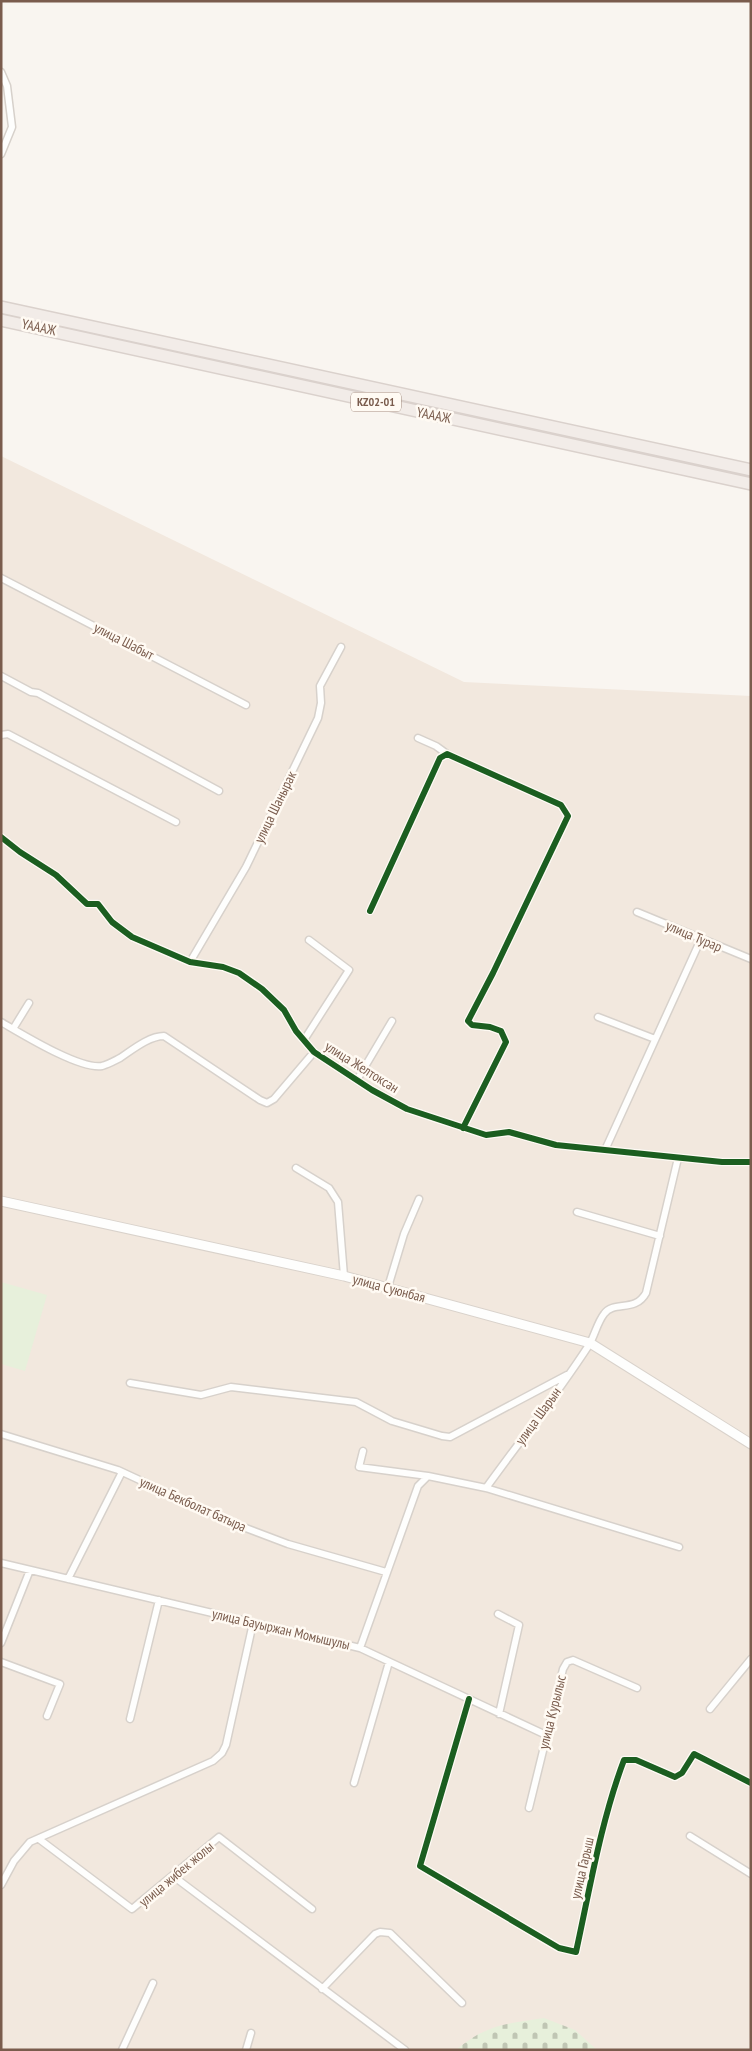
<svg xmlns="http://www.w3.org/2000/svg" width="752" height="2051" font-family="'PT Sans Narrow',sans-serif">
<style>
.residential{fill:#f2e8de}
.cemetery{fill:url(#cemetery-stones)}
.pitch{fill:#e7f0db}
.lines{fill:none;stroke-linecap:round;stroke-linejoin:round}
.minor-casing{stroke:#d7d1cb;stroke-width:9}
.secondary-casing{stroke:#d9d2cb;stroke-width:11}
.trunk-casing{stroke:#dad1cc;stroke-width:14}
.minor{stroke:#fefefd;stroke-width:6}
.secondary{stroke:#fefefd;stroke-width:9}
.trunk{stroke:#f2ece8;stroke-width:11}
.cycleway-casing{stroke:#fffaf3;stroke-width:9}
.cycleway{stroke:#1b5e20;stroke-width:6}
.labels{text-anchor:middle;stroke-width:5;stroke-linejoin:round;paint-order:stroke}
.shield{fill:#fffaf3;stroke:#a28b7f;stroke-width:1}
.shield-label{font-size:12px;font-weight:bold;fill:#7a5c4d}
.street-label{font-size:14px;fill:#7a5c4d;stroke:#fffaf3}
</style>
<defs>
<pattern id="cemetery-stones" width="16" height="16" patternUnits="userSpaceOnUse" patternTransform="scale(1.25)"><rect width="16" height="16" fill="#e7f0db"/><path d="M2 7V4a2 2 0 0 1 4 0v3zM10 15v-3a2 2 0 0 1 4 0v3z" fill="#c0c6b4"/></pattern>
</defs>
<rect width="100%" height="100%" fill="#f9f5f0"/>
<path class="residential" d="M1,456L464,682L751,696V2050H1Z"/>
<path class="cemetery" d="M544,2018L575,2030L597,2050H456C487,2024 506,2024 544,2018Z"/>
<path class="pitch" d="M1,1282L47,1295L25,1371L1,1364Z"/>
<g class="lines">
<g class="minor-casing">
<path id="minor" d="M1,72L7,86L12,127L1,154
M1,578L246,705
M1,676L31,692L38,693L219,791
M1,735L8,734L176,822
M418,738L436,746L447,754
M1,837L20,852L56,875L87,904H98L112,922L132,937L190,962L223,967L239,973L262,989L284,1010L296,1031L314,1052L372,1090L407,1109L486,1135L509,1132L556,1145L722,1162H751
M370,911L440,758L447,754L561,805L568,816L493,973L468,1021L472,1025L490,1027L501,1031L506,1042L463,1128
M637,912L751,959
M190,962L246,867L318,718L321,703L320,686L341,647
M598,1017L655,1039
M1,1022C22,1034 80,1070 102,1066C109,1064 114,1061 120,1058C132,1050 149,1036 164,1036L260,1100L267,1103L274,1099L314,1052
M13,1029L29,1003
M304,1040L349,970L309,940
M357,1080L392,1021
M605,1150L701,939
M296,1168L329,1188L338,1202L344,1276
M577,1212L660,1236
M388,1287L404,1234L419,1199
M130,1383L201,1395L231,1387L356,1402L392,1421L442,1436L450,1437L567,1375
M1,1434L118,1470L230,1522L288,1544L386,1572
M363,1451L359,1467L428,1476
M486,1488C520,1441 558,1393 589,1345C595,1335 597,1323 604,1314C614,1300 635,1313 646,1293L678,1158
M1,1563L360,1648L546,1735
M68,1579L122,1472
M498,1614L519,1625L499,1714
M1,1643L30,1570
M360,1648L418,1486L428,1476L486,1488L679,1547
M1,1662L60,1684L47,1716
M469,1699L420,1866L559,1948L576,1952C590,1888 601,1821 624,1760H636L675,1777L682,1773L694,1754L751,1783
M710,1709L751,1659
M130,1719L159,1600
M354,1783L389,1662
M529,1808L563,1669L567,1662L573,1660L637,1688
M690,1836L751,1874
M39,1839L132,1909L219,1837L312,1909
M173,1876L405,2050
M1,1885L14,1861L30,1842L213,1761L222,1753L226,1745L253,1623
M322,1989L375,1934L380,1932L390,1933L462,2003
M122,2050L153,1983
M246,2050L251,2033"/>
</g>
<g class="secondary-casing">
<path id="secondary" d="M1,1201L344,1276L590,1343L751,1444"/>
</g>
<g class="trunk-casing">
<path id="trunk" d="M1,307L751,470
M1,320L751,484"/>
</g>
<use href="#minor" class="minor"/>
<use href="#secondary" class="secondary"/>
<use href="#trunk" class="trunk"/>
<g class="cycleway-casing">
<path id="cycleway" d="M1,837L20,852L56,875L87,904H98L112,922L132,937L190,962L223,967L239,973L262,989L284,1010L296,1031L314,1052L372,1090L407,1109L486,1135L509,1132L556,1145L722,1162H751
M370,911L440,758L447,754L561,805L568,816L493,973L468,1021L472,1025L490,1027L501,1031L506,1042L463,1128
M469,1699L420,1866L559,1948L576,1952C590,1888 601,1821 624,1760H636L675,1777L682,1773L694,1754L751,1783"/>
</g>
<use href="#cycleway" class="cycleway"/>
</g>
<g class="labels">
<rect class="shield" x="351" y="392.5" width="50" height="19" rx="4"/>
<g class="shield-label">
<text x="376" y="406">KZ02-01</text>
</g>
<g class="street-label">
<text transform="translate(39 327) rotate(12)" y="5">ҮАААЖ</text>
<text transform="translate(434 415) rotate(11)" y="5">ҮАААЖ</text>
<text transform="translate(124 641) rotate(27)" y="5">улица Шабыт</text>
<text transform="translate(275 807) rotate(-64)" y="5">улица Шанырак</text>
<text transform="translate(694 936) rotate(23)" y="5">улица Турар</text>
<text transform="translate(362 1067) rotate(32)" y="5">улица Желтоксан</text>
<text transform="translate(389 1288) rotate(15)" y="5">улица Суюнбая</text>
<text transform="translate(538 1416) rotate(-54)" y="5">улица Шарын</text>
<text transform="translate(193 1504) rotate(24)" y="5">улица Бекболат батыра</text>
<text transform="translate(281 1629) rotate(13)" y="5">улица Бауыржан Момышулы</text>
<text transform="translate(552 1712) rotate(-76)" y="5">улица Курылыс</text>
<text transform="translate(582 1868) rotate(-77)" y="5">улица Гарыш</text>
<text transform="translate(176 1874) rotate(-40)" y="5">улица жибек жолы</text>
</g>
</g>
<rect width="752" height="2051" fill="none" stroke="#7a5c4d" stroke-width="5"/>
</svg>
